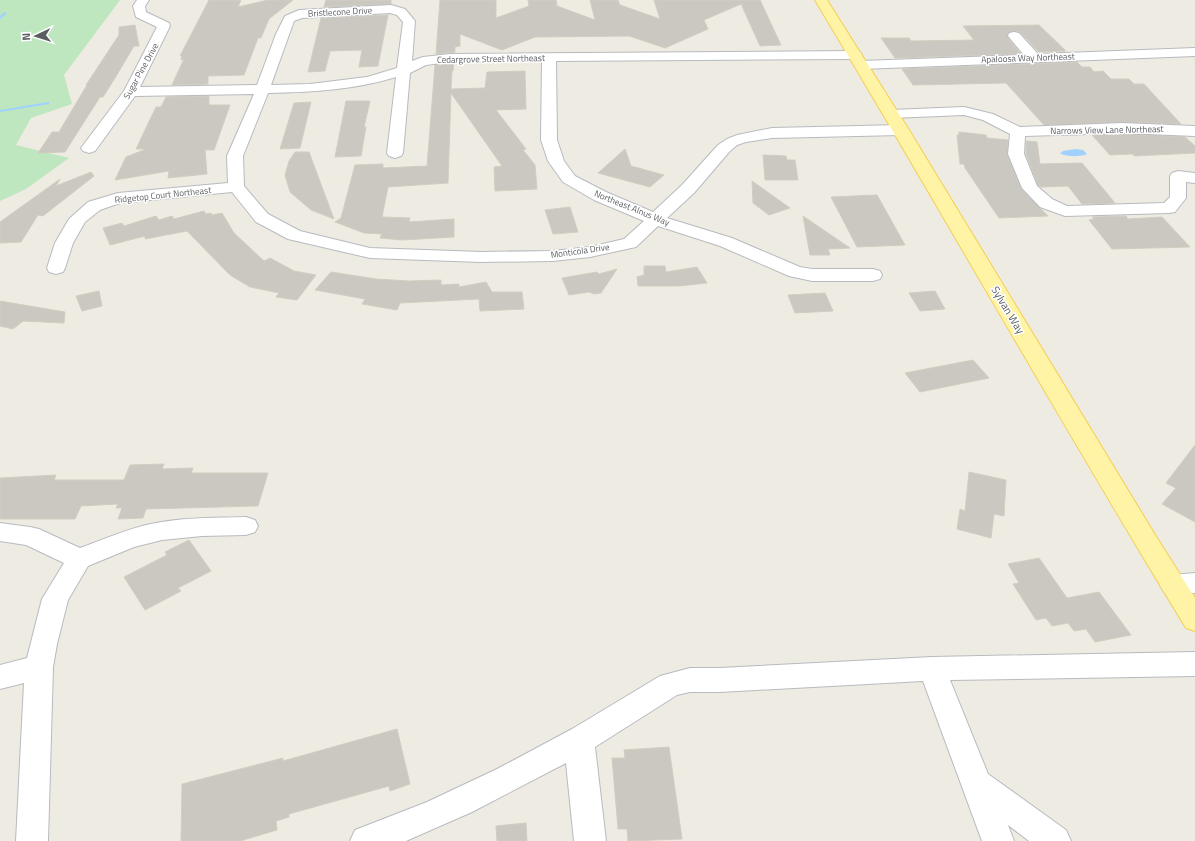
<svg xmlns="http://www.w3.org/2000/svg" width="1195" height="841" font-family="'Titillium Web',sans-serif">
<style>
.green{fill:#bee6bf}
.water{fill:#a1d2ff}
.lines{fill:none;stroke-linecap:round;stroke-linejoin:round}
.stream{fill:#a1d2ff;fill-rule:evenodd}
.building{fill:#cac8c1;stroke:#d2cdc0}
.minor-casing{stroke:#b7babf;stroke-width:2}
.major-casing{stroke:#f4ce54;stroke-width:2}
.minor{fill:#fff;fill-rule:evenodd}
.major{fill:#fff4a6;fill-rule:evenodd}
.labels{text-anchor:middle;stroke-width:3;stroke-linejoin:round;paint-order:stroke}
.far-street-label{font-size:9px;fill:#5a5e63;stroke:#fff}
.street-label{font-size:11px;fill:#5a5e63;stroke:#fff}
</style>
<rect width="100%" height="100%" fill="#eeece2"/>
<path class="green" d="M0,0H120L64,75L72,104L31,118L16,145L69,158L26,189L0,201Z"/>
<path class="water" d="M1075,149L1083,150L1087,154C1081,157 1065,157 1060,153L1063,151Z"/>
<g class="lines">
<path class="stream" d="M4,12L7,13L0,19V16Z
M48,102H49V104L0,112V110Z"/>
</g>
<path class="building" d="M209,0H241L238,7L268,0H293L269,19L261,38H258L244,75L208,76V84L172,85L184,59L181,60L182,56H180Z
M326,0H391V4L324,7Z
M440,0H496V18L529,6L528,0H556L557,6L595,20L590,0H618L620,5L660,19L654,0H760L781,45L760,46L741,4L704,20L708,29L665,48L629,36L535,37L502,50L460,34V46L455,47V52L436,54Z
M388,15L378,66L359,67L362,50L330,51L325,71L308,72L321,18Z
M135,25L139,46H134L115,78L103,97H100L65,152L38,153L52,132H59L87,85H86L119,35V27Z
M1039,25L1066,51L1039,52L1020,32L1014,31L1008,33L1007,37L1021,54L895,58L881,38H909L911,41L974,40L963,26Z
M1077,62L1082,67H1090L1094,72L1103,71L1111,79H1129L1134,84H1144L1181,124L1122,122L1044,125L1006,83L913,85L902,69Z
M454,63L453,71H452L451,89L485,88L487,72L525,71L526,109L496,110L526,149L523,150L535,165L537,189L495,191L494,167L502,166L451,93L448,183L388,187L382,217L410,218L409,222L454,219V237L402,240L380,238L382,234L364,233L335,222L341,218L355,165L383,164V168L427,166L435,65Z
M209,96V105H230L214,150H205L207,174L168,178L169,171L115,180L126,157L146,149H136L156,107H161L166,97Z
M346,101H370L364,127H366L361,156L335,157Z
M311,102L300,148L280,149L294,103Z
M959,132L986,135L987,138L1008,140L1007,155L1021,189L1048,216L999,218L965,168L964,164H960L957,135H959Z
M1122,134L1185,137L1195,146V153L1135,156L1132,154L1110,155L1092,135Z
M1026,141L1037,142L1040,164L1082,163L1115,203L1082,204L1068,186L1041,187L1038,185L1026,154Z
M625,149L631,166L664,175L650,187L598,173Z
M295,152H309L334,219L311,210L290,192L285,175L289,161Z
M763,155L786,156L787,160H795L798,180H765Z
M91,172L94,176L43,216L38,215L21,242L0,243V222L60,179L56,186Z
M752,181L790,208L769,215L753,203Z
M877,195L905,245L857,247L831,197Z
M570,207L578,232L553,234L545,210Z
M204,211L206,214L211,213L212,215L222,213L234,233L264,261L270,258L294,271L316,275L297,300L276,297L279,293L250,287L230,275L187,231L145,239V236L110,245L103,228L122,223L124,226L156,216L159,220L172,216L174,219Z
M803,216L850,248L828,249L830,255H810Z
M1126,216L1128,219L1162,217L1190,247L1112,249L1089,220L1094,219L1092,217Z
M644,266H665L666,272L697,267L707,283L679,286H638L637,277L644,275Z
M617,269L601,293L594,294L589,292L569,295L562,278L597,272L599,274Z
M331,272L376,279L409,281L441,280V285L459,284V287L486,282L492,292H522L524,309L480,311L479,299L400,303L397,310L362,304L365,299L315,290Z
M99,291L102,306L82,311L76,296Z
M935,291L945,309L920,311L909,293Z
M825,293L833,311L795,313L788,295Z
M0,301L65,312L64,323L23,321L13,329L0,326Z
M973,360L989,378L920,392L905,373Z
M1195,445V522L1162,504L1176,488L1166,483Z
M164,464L162,469L193,468L191,473H268L258,506L146,509L143,518L118,519L122,508H116L118,504L81,506L75,519H0V478L56,475L54,480H124L130,465Z
M969,472L1006,480L1004,516L994,514L991,538L957,529L960,509L965,511Z
M189,540L211,571L178,588L181,591L145,610L124,577L167,555L165,552Z
M1039,558L1067,598L1099,592L1131,635L1095,642L1086,629L1074,631L1068,623L1052,626L1046,618L1036,620L1013,584L1019,583L1008,564Z
M397,729L410,784L390,791L389,786L289,814V817L276,821L277,830L240,841H181L182,784L283,758V761Z
M669,747L682,839L628,841L627,829H618L612,758H625L624,750Z
M526,823L527,841H497L496,826Z"/>
<g class="lines">
<g class="minor-casing">
<path id="minor" d="M137,0H149L145,6L146,12L169,23L170,26L140,87L257,85L276,34L285,16L299,10L391,5L405,9L415,21L412,61L423,57L450,54L855,51L860,52L862,55L860,58L855,59L556,61L557,140L564,161L575,176L606,192L653,212L682,185L718,145L727,139L737,135L772,128L901,125L906,127L909,130L906,133L901,135L772,138L746,142L737,145L730,151L694,193L667,218L732,238L800,267L812,269H873L880,271L882,275L880,279L873,281H812L789,276L720,246L658,226L636,247L590,257L553,261L481,262L370,258L288,239L256,222L232,192L120,203L100,210L85,222L73,243L65,268L63,272L56,274L49,272L47,268L55,243L69,219L88,202L118,193L228,183L227,156L254,94L135,96L95,151L89,153L83,151L81,148L124,91L157,27L136,17L133,6ZM390,13L397,15L403,22L397,68L367,77L310,84L271,85L294,21L302,18ZM542,61L541,140L548,161L563,182L594,200L644,221L624,239L590,247L553,251L481,252L370,248L300,231L268,214L244,186L243,156L268,93C312,92 354,90 396,77L387,153L389,156L395,158L401,156L403,153L410,73L426,65L450,62Z
M1014,32L1019,33L1038,54L1195,48V56L861,69L856,68L854,65L856,62L861,61L1024,55L1008,36L1009,33Z
M964,107L993,114L1020,127L1122,123L1195,126V136L1122,133L1025,136L1024,154L1037,186L1052,199L1067,206L1164,203L1170,197V176L1172,173L1178,171L1195,173V183L1186,182V198L1175,212L1169,213L1065,216L1040,207L1022,188L1008,154L1010,134L983,120L964,115L891,118L886,117L884,114L886,111L891,110Z
M246,517L255,520L258,526L255,532L246,535L202,536L162,540L134,547L88,566L68,600L57,644L53,667L48,841H16L24,683L0,689V665L27,658L42,599L64,563L26,545L0,541V523L30,527L39,529L80,548C107,538 134,526 162,522C190,517 218,518 246,517Z
M1195,573V593L1173,595L1164,592L1160,585L1164,578L1173,575Z
M1195,652V676L950,680L988,774L1066,830L1071,841H1029L1008,825L1014,841H982L923,681L720,692H690L677,695L595,747L606,841H574L566,763L472,812L406,841H350L355,830L427,802L497,769L572,729L660,676L690,668H720L932,657Z"/>
</g>
<g class="major-casing">
<path id="major" d="M815,0H827L909,130L1157,538L1195,598V631L1186,628C1059,420 940,208 815,0Z"/>
</g>
<use href="#minor" class="minor"/>
<use href="#major" class="major"/>
</g>
<g class="labels">
<g class="far-street-label">
<text transform="translate(340 12) rotate(-3)" y="3">Bristlecone Drive</text>
<text transform="translate(1028 58) rotate(-2)" y="3">Apaloosa Way Northeast</text>
<text transform="translate(491 59) rotate(-1)" y="3">Cedargrove Street Northeast</text>
<text transform="translate(141 71) rotate(-61)" y="3">Sugar Pine Drive</text>
<text transform="translate(1107 130) rotate(-1)" y="3">Narrows View Lane Northeast</text>
<text transform="translate(163 195) rotate(-6)" y="3">Ridgetop Court Northeast</text>
<text transform="translate(632 208) rotate(22)" y="3">Northeast Alnus Way</text>
<text transform="translate(580 251) rotate(-8)" y="3">Monticola Drive</text>
</g>
<g class="street-label">
<text transform="translate(1008 310) rotate(59)" y="4">Sylvan Way</text>
</g>
</g>
<g transform="translate(36 36) rotate(266)" stroke="#ffffff" stroke-width="3" paint-order="stroke">
<path d="M0-3L7 15L0 10L-7 15Z" fill="#5a5e63"/>
<text y="-6" font-size="11" font-weight="bold" text-anchor="middle" fill="#5a5e63">N</text>
</g>
</svg>
